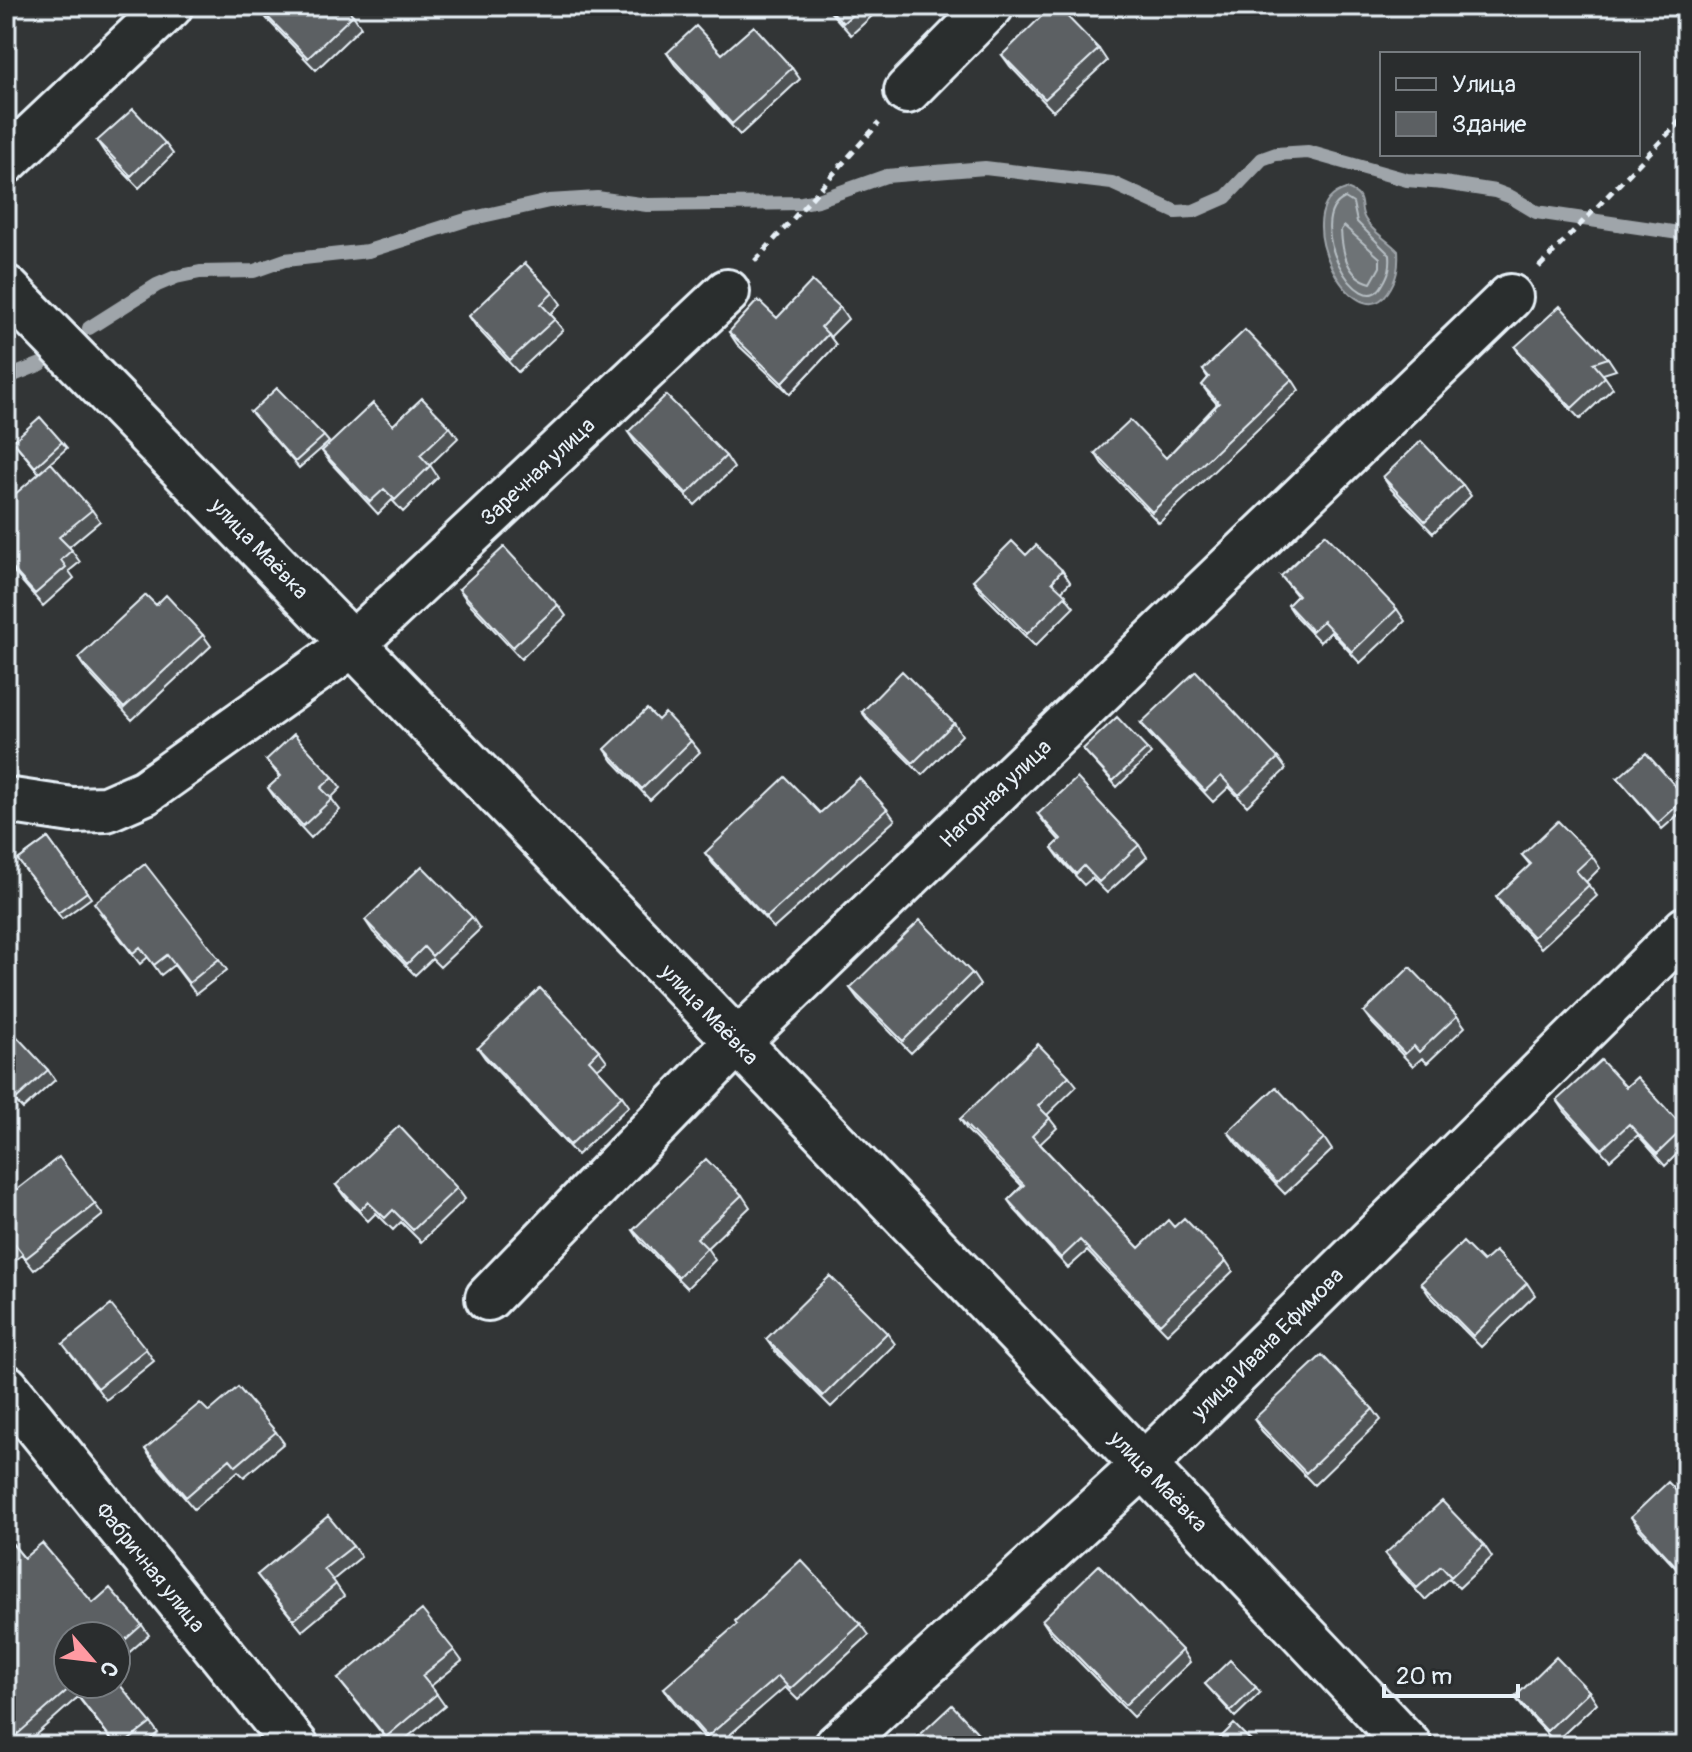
<svg xmlns="http://www.w3.org/2000/svg" width="1692" height="1752" font-family="Pangolin,sans-serif">
<style>
.water{fill:#6e7376;stroke:#9fa5aa;stroke-width:2}
.lines{fill:none;stroke-linecap:round;stroke-linejoin:round}
.shore{stroke:#b7bfc4;stroke-width:2}
.stream{stroke:#9fa5aa;stroke-width:14}
.minor-casing{stroke:#e8f1f8;stroke-width:50}
.path{stroke:#e8f1f8;stroke-width:5;stroke-dasharray:8 6;stroke-linecap:butt}
.minor{stroke:#2a2d2e;stroke-width:44}
.wall{fill:#4f5355;stroke:#e8f1f8;stroke-width:2}
.shaded-wall{fill:#404345;stroke:#e8f1f8;stroke-width:2}
.building{fill:#5c6063;stroke:#e8f1f8;stroke-width:2}
.labels{text-anchor:middle;stroke-width:7;stroke-linejoin:round;paint-order:stroke}
.street-label{font-size:22px;fill:#e8f1f8;stroke:#2a2d2e}
</style>
<rect width="100%" height="100%" fill="#323536"/>
<filter id="ink" filterUnits="userSpaceOnUse"><feTurbulence type="fractalNoise" baseFrequency=".0125" numOctaves="2"/><feDisplacementMap in="SourceGraphic" scale="16" xChannelSelector="R" yChannelSelector="G"/><feConvolveMatrix kernelMatrix="1 2 1 2 8 2 1 2 1" color-interpolation-filters="sRGB"/></filter>
<g filter="url(#ink)">
<path class="water" d="M1346,189C1368,196 1357,205 1365,219C1372,232 1388,240 1398,251C1399,267 1397,279 1388,292C1355,342 1283,207 1346,189Z"/>
<g class="lines">
<path class="shore" d="M1345,198L1353,203L1357,222L1390,255C1391,267 1389,274 1383,284C1360,327 1301,218 1345,198Z
M1344,226L1380,258V267L1371,283C1347,277 1342,252 1341,230Z"/>
<path class="stream" d="M89,328L157,285L176,277L200,272L254,271L285,260L368,251L469,219L549,201L597,198L647,205L802,203L818,200L886,176L985,168L1112,183L1176,212L1194,211L1226,197L1262,159L1276,154L1308,152L1407,180L1444,183L1495,191L1511,197L1536,212L1686,234
M6,378L41,364"/>
<g class="minor-casing">
<path id="minor" d="M907,91L991,6
M6,161L170,6
M6,288C477,771 947,1255 1409,1746
M6,800L72,810L106,809L145,792L353,644L727,292
M488,1298L737,1042L1510,297
M6,1387L296,1746
M837,1746L1144,1465L1686,929"/>
</g>
<path class="path" d="M755,261L879,123
M1539,267L1686,115"/>
<use href="#minor" class="minor"/>
</g>
<path class="wall" d="M825,6H883L851,35Z
M258,7L353,15L361,27L316,70L267,19Z
M1099,49L1107,61L1053,111L1010,66L1002,55Z
M667,53L722,54L792,68L800,79L740,135L675,65Z
M97,141L165,143L173,154L139,188L105,153Z
M553,293L561,304L550,314L563,330L518,372L477,328L469,316Z
M840,307L848,319L830,337L836,345L790,394L737,344L729,332L777,318Z
M1515,347L1608,358L1616,370L1603,374L1613,388L1580,419L1523,359Z
M1203,370L1292,379L1299,390L1159,523L1102,464L1095,453L1166,458L1217,404L1209,395L1202,385L1208,378Z
M251,412L324,436L329,442L299,468Z
M393,425L450,427L458,438L430,465L438,477L403,512L392,500L378,514L330,462L322,451Z
M628,432L726,456L734,468L695,505L636,444Z
M13,441L62,442L67,448L39,473Z
M1383,477L1463,485L1471,496L1433,533L1391,489Z
M6,502L92,510L100,521L69,547L80,562L69,571L74,578L43,606L6,563Z
M1026,555L1062,570L1070,582L1061,591L1074,607L1035,646L981,592L973,580Z
M1281,576L1397,609L1405,621L1360,663L1331,632L1320,642L1296,617L1288,605L1297,596Z
M459,589L558,605L566,616L521,659L467,601Z
M156,605L203,635L211,646L132,720L86,670L78,658Z
M862,712L954,723L962,735L922,775L870,723Z
M658,720L691,741L700,752L650,800L613,761L605,749Z
M1141,723L1278,758L1286,769L1247,806L1229,787L1213,802L1149,734Z
M1083,749H1147L1151,754L1117,787Z
M266,760L333,777L341,788L331,798L340,810L311,838L276,800L268,788L280,777Z
M1618,778L1686,798V808L1662,829Z
M887,809L895,820L774,928L713,864L705,853L820,813Z
M1038,814L1139,845L1147,857L1107,893L1092,878L1084,885L1060,859L1052,848L1060,841L1046,825Z
M48,838L91,898L62,919L18,860Z
M1522,855L1592,856L1600,868L1586,882L1597,896L1541,948L1504,909L1496,897L1530,865Z
M101,914L219,959L227,970L196,994L174,965L161,975L148,957L140,964Z
M472,917L480,929L440,967L432,959L415,975L373,932L365,920Z
M972,973L980,985L911,1053L858,999L850,988Z
M1364,1012L1457,1016L1465,1027L1427,1063L1422,1058L1413,1066L1372,1023Z
M6,1029L48,1070L55,1080L23,1109L9,1094L6,1097Z
M478,1048L599,1050L607,1061L597,1069L622,1096L629,1106L577,1155L485,1058Z
M1069,1076L1077,1086L1047,1115L1057,1128L1040,1144L1139,1248L1174,1227L1226,1261L1233,1271L1167,1334L1087,1251L1068,1268L1015,1210L1008,1200L1022,1186L967,1130L960,1119Z
M1626,1087L1684,1128L1686,1131V1145L1665,1166L1638,1135L1610,1160L1565,1112L1557,1100Z
M1228,1132L1324,1138L1332,1150L1285,1194L1236,1143Z
M336,1185L457,1188L465,1199L421,1242L401,1222L393,1230L376,1213L368,1221L344,1196Z
M742,1195L750,1207L707,1248L715,1260L687,1288L641,1242L633,1230Z
M6,1198L95,1204L103,1215L34,1270L22,1255L6,1268Z
M1483,1262L1527,1283L1535,1295L1481,1347L1429,1295L1421,1283Z
M887,1333L895,1344L831,1407L774,1350L766,1339Z
M63,1344L146,1349L154,1361L106,1400Z
M1373,1409L1381,1420L1314,1485L1262,1431L1254,1419Z
M209,1412L276,1432L284,1443L244,1477L238,1471L194,1509L153,1461L145,1449Z
M1686,1501V1579L1639,1529L1631,1517Z
M6,1536L24,1558L93,1603L142,1625L149,1635L116,1664V1636H68L151,1723L158,1733L141,1746H116L78,1697L23,1746H14L6,1737Z
M1484,1545L1492,1557L1459,1588L1449,1578L1425,1600L1394,1566L1385,1554Z
M353,1546L361,1557L333,1580L344,1596L302,1631L257,1575Z
M1042,1620L1182,1650L1190,1662L1133,1717L1050,1632Z
M861,1624L869,1635L798,1700L785,1687L717,1746H712L671,1699L664,1688Z
M454,1650L462,1661L431,1686L445,1706L397,1746H392L338,1679Z
M1205,1684L1256,1687L1260,1693L1235,1717Z
M1589,1691L1597,1703L1555,1742L1523,1708L1515,1697Z"/>
<path class="shaded-wall" d="M828,334L836,345L790,394L782,383Z
M1062,570L1070,582L1060,593L1052,582Z"/>
<path class="building" d="M260,6H344L353,15L308,58L258,7Z
M827,6H862L843,23Z
M1052,6H1057L1099,49L1045,99L1002,55Z
M696,26L722,54L754,26L792,68L732,124L667,53Z
M133,109L165,143L131,176L97,141Z
M525,263L553,293L541,304L555,319L510,360L469,316Z
M812,281L840,307L821,327L828,334L782,383L729,332L758,300L777,318Z
M1560,306L1608,358L1593,363L1605,377L1572,408L1515,347Z
M1245,330L1292,379L1152,512L1095,453L1130,420L1166,458L1219,403L1202,385L1209,377L1203,370Z
M277,388L324,436L295,462L251,412Z
M666,395L726,456L687,494L628,432Z
M422,398L450,427L420,455L430,466L395,500L384,489L370,502L322,451L373,403L393,425Z
M40,417L62,442L35,467L13,441Z
M1421,441L1463,485L1425,521L1383,477Z
M51,463L92,510L59,537L72,550L61,560L66,567L35,594L6,561V502Z
M1325,534L1397,609L1352,652L1323,621L1312,631L1288,605L1298,595L1281,576Z
M1012,541L1026,555L1036,545L1062,570L1052,582L1066,595L1027,634L973,580Z
M504,547L558,605L513,647L459,589Z
M146,595L156,605L166,595L203,635L124,708L78,658Z
M902,671L954,723L913,763L862,712Z
M1196,671L1278,758L1239,795L1221,776L1205,791L1141,723Z
M647,709L658,720L665,713L691,741L642,789L605,749Z
M1117,717L1147,749L1113,781L1083,749Z
M294,734L333,777L321,788L332,799L303,826L268,788L281,776L266,760Z
M1646,753L1686,798L1658,823L1618,778Z
M785,777L820,813L859,778L887,809L766,918L705,853Z
M1077,778L1139,845L1099,882L1084,866L1076,874L1052,848L1061,839L1038,814Z
M1558,821L1592,856L1576,871L1589,885L1533,937L1496,897L1531,864L1522,855Z
M48,838L87,892L58,913L18,860Z
M145,864L219,959L189,983L167,955L154,965L140,947L133,953L94,903Z
M422,866L472,917L432,956L424,947L407,964L365,920Z
M920,920L972,973L903,1041L850,988Z
M1410,967L1457,1016L1419,1052L1414,1046L1405,1054L1364,1012Z
M540,988L599,1050L589,1060L622,1096L570,1145L478,1048Z
M8,1027L48,1070L16,1099L6,1088V1029Z
M1038,1044L1069,1076L1038,1106L1050,1118L1032,1136L1139,1248L1168,1220L1174,1227L1184,1218L1226,1261L1160,1324L1080,1240L1061,1258L1008,1200L1024,1185L960,1119Z
M1601,1060L1626,1087L1637,1077L1684,1128L1657,1154L1629,1124L1602,1149L1557,1100Z
M1276,1087L1324,1138L1277,1183L1228,1132Z
M399,1126L457,1188L413,1230L393,1210L385,1218L368,1202L360,1210L336,1185Z
M59,1157L95,1204L26,1258L14,1243L6,1250V1198Z
M706,1159L742,1195L697,1238L707,1248L678,1277L633,1230Z
M1463,1242L1483,1262L1495,1251L1527,1283L1473,1336L1421,1283Z
M830,1276L887,1333L823,1396L766,1339Z
M111,1305L146,1349L98,1388L63,1344Z
M1322,1355L1373,1409L1306,1473L1254,1419Z
M238,1387L276,1432L236,1466L230,1459L186,1497L145,1449L200,1403L209,1412Z
M1668,1482L1686,1501V1577L1631,1517Z
M1442,1501L1484,1545L1451,1577L1441,1566L1417,1588L1385,1554Z
M328,1516L353,1546L324,1569L336,1584L294,1620L257,1575Z
M6,1536L24,1558L42,1543L93,1603L110,1588L142,1625L116,1648V1636H68V1684H116V1680L151,1723L121,1746H117L71,1687L11,1740L6,1735Z
M801,1560L861,1624L790,1689L778,1676L707,1737L664,1688L737,1624L735,1621Z
M1099,1565L1182,1650L1125,1705L1042,1620Z
M422,1610L454,1650L422,1676L437,1694L386,1737L338,1679Z
M1556,1657L1589,1691L1547,1731L1515,1697Z
M1230,1660L1256,1687L1231,1711L1205,1684Z
M952,1705L990,1746H908Z
M1234,1724L1256,1746H1212Z
M492,1739L498,1746H484Z"/>
</g>
<g class="labels">
<g class="street-label">
<text transform="translate(537 471) rotate(-43)" y="8">Заречная улица</text>
<text transform="translate(260 548) rotate(46)" y="8">улица Маёвка</text>
<text transform="translate(995 793) rotate(-44)" y="8">Нагорная улица</text>
<text transform="translate(710 1014) rotate(46)" y="8">улица Маёвка</text>
<text transform="translate(1267 1343) rotate(-45)" y="8">улица Ивана Ефимова</text>
<text transform="translate(1159 1481) rotate(46)" y="8">улица Маёвка</text>
<text transform="translate(151 1567) rotate(51)" y="8">Фабричная улица</text>
</g>
</g>
<rect width="1692" height="1752" fill="none" stroke="#2a2d2e" stroke-width="32"/>
<rect x="16" y="16" width="1660" height="1720" fill="none" stroke="#e8f1f8" stroke-width="3" filter="url(#ink)"/>
<rect x="1380" y="52" width="260" height="104" fill="#2a2d2e" stroke="#767b7f" stroke-width="2"/>
<rect x="1396" y="78" width="40" height="12" fill="#2a2d2e" stroke="#767b7f" stroke-width="2"/>
<text x="1452" y="92" font-size="24" fill="#e8f1f8">Улица</text>
<rect x="1396" y="112" width="40" height="24" fill="#5c6063" stroke="#767b7f" stroke-width="2"/>
<text x="1452" y="132" font-size="24" fill="#e8f1f8">Здание</text>
<g transform="translate(92 1660) rotate(118)"><circle r="38" fill="#2a2d2e" stroke="#767b7f" stroke-width="2"/>
<path d="M0-6L14 30L0 20L-14 30Z" fill="#ff9aa2"/>
<text y="-12" font-size="22" font-weight="bold" text-anchor="middle" fill="#e8f1f8">С</text>
</g>
<path d="M1384 1684v12h134v-12" fill="none" stroke="#e8f1f8" stroke-width="4"/>
<text x="1396" y="1684" font-size="24" fill="#e8f1f8" stroke="#2a2d2e" stroke-width="6" paint-order="stroke">20 m</text>
</svg>
